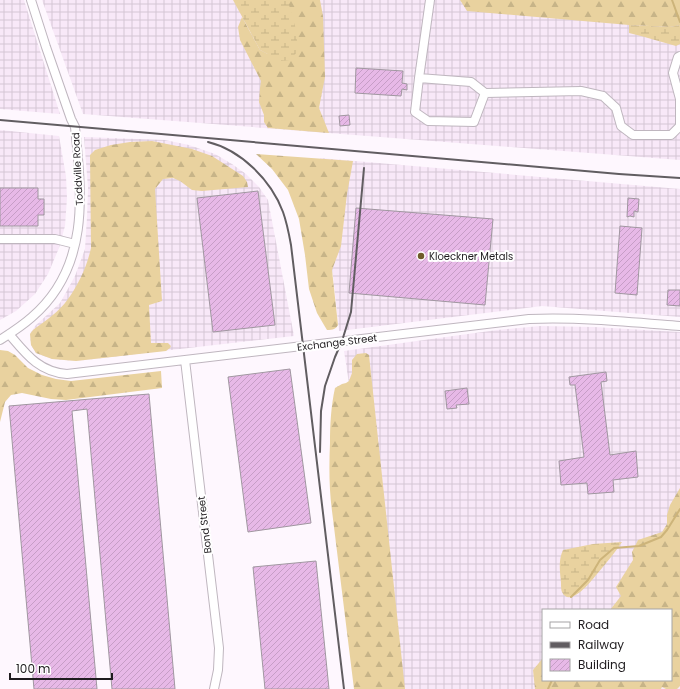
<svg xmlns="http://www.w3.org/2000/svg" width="680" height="689" font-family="Poppins,sans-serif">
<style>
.industrial{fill:url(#industrial-grid);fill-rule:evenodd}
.forest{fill:url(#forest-firs)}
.wetland{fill:url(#wetland-marsh)}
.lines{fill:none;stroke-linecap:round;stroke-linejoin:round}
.stream{stroke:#cdb47a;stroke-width:2}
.building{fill:url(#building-hatch);stroke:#a097a0}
.minor-casing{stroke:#bfb6bf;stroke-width:10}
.minor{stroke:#fff;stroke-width:8}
.rail{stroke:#615d61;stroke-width:2}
.poi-dot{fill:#6f5b2a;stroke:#fff;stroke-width:1.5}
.labels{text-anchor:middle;stroke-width:4;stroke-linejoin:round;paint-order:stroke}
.street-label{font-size:10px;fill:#1f1c1f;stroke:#fff}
.poi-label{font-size:10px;fill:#1f1c1f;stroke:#fff;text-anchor:start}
</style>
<defs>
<pattern id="industrial-grid" width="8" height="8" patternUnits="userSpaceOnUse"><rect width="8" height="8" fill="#f8e8f8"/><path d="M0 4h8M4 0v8" fill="none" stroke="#d4c6d4"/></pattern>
<pattern id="forest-firs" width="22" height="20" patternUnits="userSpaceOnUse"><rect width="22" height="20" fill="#e9d29f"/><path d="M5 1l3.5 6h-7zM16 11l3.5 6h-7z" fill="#c7b488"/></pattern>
<pattern id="wetland-marsh" width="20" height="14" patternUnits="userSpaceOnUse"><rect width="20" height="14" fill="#e9d29f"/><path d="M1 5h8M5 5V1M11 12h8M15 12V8" fill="none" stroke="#c7b488"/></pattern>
<pattern id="building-hatch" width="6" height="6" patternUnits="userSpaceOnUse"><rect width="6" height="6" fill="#e7b9e7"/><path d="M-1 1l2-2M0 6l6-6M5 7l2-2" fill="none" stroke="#c69ec6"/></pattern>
</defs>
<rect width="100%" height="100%" fill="#fef7fe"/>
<path class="industrial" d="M0,0H24L60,114L0,109Z
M42,0H680V160L83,114Z
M0,130L59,136L66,176L67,198L65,226L59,248L48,274L35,294L16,311L0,320Z
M84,137L165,140L189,145L215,154L232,164L246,174L259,187L268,200L294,336L76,361L52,359L36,353L31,345L30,334L35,326L60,303L75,276L85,249L87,217L88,188Z
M320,158L680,189V317L542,306L339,331Z
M540,326L594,327L680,332V689H396L344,351L497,330ZM543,610H671V680H543Z"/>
<path class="forest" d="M289,0H320L323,16L325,77L319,108L329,133L268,128L264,122V115L259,102L260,88L261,81L240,40L238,27L242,17L260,50L268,54L289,5Z
M460,0H680V25L670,27L629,25L467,11Z
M152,141L192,149L212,156L243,176L247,182L248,187L202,191L192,190L180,181L173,178L163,179L155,189L162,301L149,305L151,343H168L171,346L170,348L166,351L76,361L52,359L36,353L31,345L30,334L33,330C45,321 59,312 68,299C79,284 87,266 91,248L90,155L95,150L111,145L130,142Z
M256,154L353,161L347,194L341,246L332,270L338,325C336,329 333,330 327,330L324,325L317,313L309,289L305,255L299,219L288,190L272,169Z
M0,350L8,351L15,355L28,368L42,375L56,379L71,381L161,371L162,388L66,400L51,399L22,393L11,395L5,402L0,422Z
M366,353L369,355L405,689H354L332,511C329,488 329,466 330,443C330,425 331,406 335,388L342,384L346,383L349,381L352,373V360L357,354Z
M680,488V686L677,689H666L662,687L661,689H535L533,670L543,658V680H671V610H610L621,596L616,587L633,560L632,552L638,540L662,532L667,524V515L670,505Z"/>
<path class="wetland" d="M233,0H289V5L297,33V52L290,60L281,61L260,50Z
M629,25L670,27L680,25V44L676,46L641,36L629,33Z
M622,542C615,553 606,563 597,574C592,580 570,609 562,592C561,590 561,586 561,583C560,571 558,561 563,550L593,544Z"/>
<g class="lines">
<path class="stream" d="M672,0L680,22
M571,597L588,580L600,560L614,548L639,546L661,537L667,530L680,509
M548,689L552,680"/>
</g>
<path class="building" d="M356,68L403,71L402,83L407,84V90L402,89L401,96L355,93Z
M349,115L350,125L340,126L339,116Z
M0,188H38V199H44V215H38V226H0Z
M258,191L275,325L213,332L197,198Z
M628,198L639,199L638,212L634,211V217L630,216L627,217Z
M356,208L493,219L485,305L349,293Z
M620,226L642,228L637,295L615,293Z
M668,290H680V306L667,305Z
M290,369L311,523L248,532L228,377Z
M606,372L607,381L601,382L610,455L636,451L638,477L613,480L614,492L588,494L587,483L561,485L559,461L584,457L575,385H570L569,377Z
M467,388L469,404L456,405L457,408L447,409L445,391Z
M149,394L175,689H112L87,409L72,411L97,689H34L9,406Z
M316,561L329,689H265L253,567Z"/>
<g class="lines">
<g class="minor-casing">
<path id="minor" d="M419,78L430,0
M485,93L474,122L428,121L415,112L419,78L471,82L485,93L581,91L603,96L616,108L621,126L633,135H671L680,126V99L673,73L678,57L680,56
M0,239H55L75,244
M9,334C26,354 39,372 67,374L529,319C580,317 630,322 680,326
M0,340C11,333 22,326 32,317C90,267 82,195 75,127L71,119L46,47L31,0
M185,360L219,648L218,670L214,689"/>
</g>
<use href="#minor" class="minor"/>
<path class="rail" d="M0,120L619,174L680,178
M208,142C241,150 271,180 283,212C287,223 289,234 291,245L344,689
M320,452L321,411L325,386L335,357L342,341L351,312L364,168"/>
</g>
<circle class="poi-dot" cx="421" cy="256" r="4"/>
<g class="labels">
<g class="street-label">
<text transform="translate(77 169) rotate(-93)" y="4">Toddville Road</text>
<text transform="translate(337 342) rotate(-7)" y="4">Exchange Street</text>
<text transform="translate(204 525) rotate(-97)" y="4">Bond Street</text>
</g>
<g class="poi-label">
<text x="429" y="260">Kloeckner Metals</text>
</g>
</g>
<rect x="542" y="609" width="130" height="72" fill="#ffffff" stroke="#a5a4a5"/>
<rect x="550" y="622" width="20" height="6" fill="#ffffff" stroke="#a5a4a5"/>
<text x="578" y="629" font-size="12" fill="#1f1c1f">Road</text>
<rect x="550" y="642" width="20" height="6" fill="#615d61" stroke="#a5a4a5"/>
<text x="578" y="649" font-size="12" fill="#1f1c1f">Railway</text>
<rect x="550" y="659" width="20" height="12" fill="url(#building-hatch)" stroke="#a5a4a5"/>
<text x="578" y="669" font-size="12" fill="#1f1c1f">Building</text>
<path d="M10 673v6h102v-6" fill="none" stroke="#1f1c1f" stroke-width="2"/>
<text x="16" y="673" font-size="12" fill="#1f1c1f" stroke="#ffffff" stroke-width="3" paint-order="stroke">100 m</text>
</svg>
